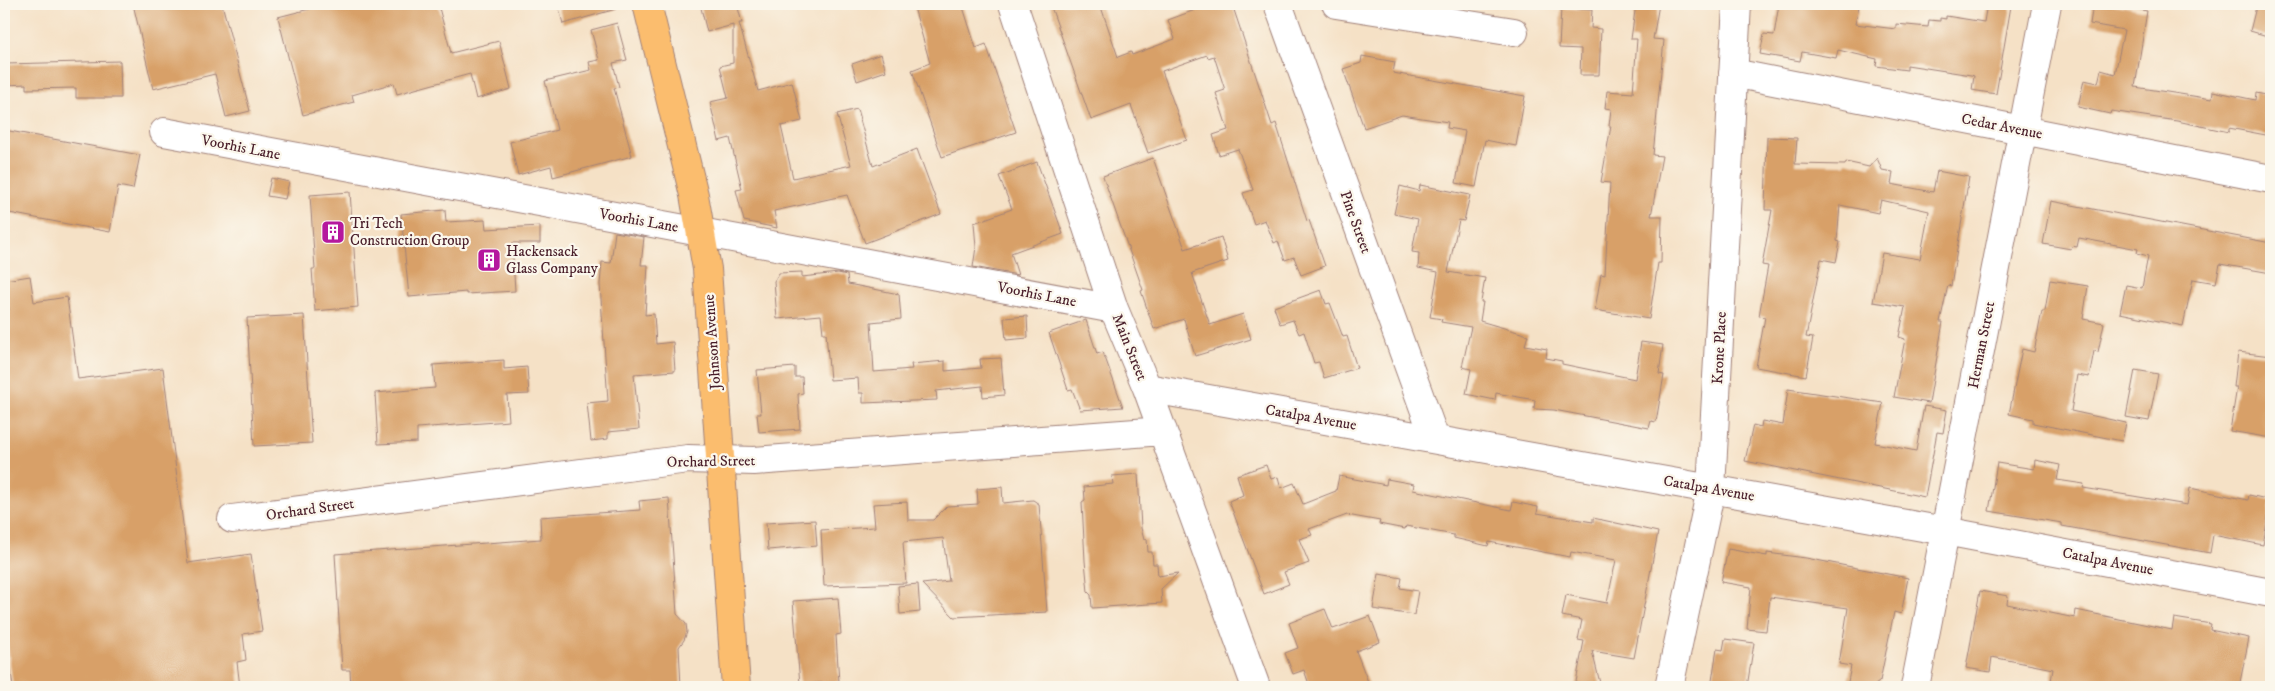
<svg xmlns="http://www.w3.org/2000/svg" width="2275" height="691" font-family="'IM FELL DW Pica',serif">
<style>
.building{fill:#d8a067}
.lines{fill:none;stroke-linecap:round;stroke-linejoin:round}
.minor-casing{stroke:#a08078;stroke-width:30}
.major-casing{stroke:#a08078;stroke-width:30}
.minor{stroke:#fff;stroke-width:28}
.major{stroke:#fbbd6e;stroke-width:28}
.labels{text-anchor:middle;stroke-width:4.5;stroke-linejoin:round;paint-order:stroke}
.street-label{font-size:15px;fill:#4a1f2b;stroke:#fbf7ec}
.poi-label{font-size:15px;fill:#4a1f2b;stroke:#fbf7ec;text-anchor:start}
</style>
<rect width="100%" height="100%" fill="#fbf7ec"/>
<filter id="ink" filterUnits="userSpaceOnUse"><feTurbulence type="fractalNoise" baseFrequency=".02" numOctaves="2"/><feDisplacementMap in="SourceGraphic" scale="10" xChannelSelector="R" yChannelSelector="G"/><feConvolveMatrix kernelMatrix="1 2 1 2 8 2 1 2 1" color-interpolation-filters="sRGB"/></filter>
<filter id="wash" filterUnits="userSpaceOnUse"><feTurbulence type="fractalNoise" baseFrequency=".0096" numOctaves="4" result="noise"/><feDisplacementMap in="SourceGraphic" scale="20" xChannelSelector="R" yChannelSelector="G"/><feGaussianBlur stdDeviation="1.12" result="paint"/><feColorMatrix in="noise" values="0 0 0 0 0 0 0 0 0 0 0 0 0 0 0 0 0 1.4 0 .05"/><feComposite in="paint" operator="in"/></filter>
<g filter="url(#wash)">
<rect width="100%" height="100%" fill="#f5e1c6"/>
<g id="blocks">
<path class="building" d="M133,4H222L250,111L226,117L215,74L153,89Z
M329,4H438L451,53L499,41L511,89L476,99L470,74L397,94L394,83L352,95L354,102L303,115L278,17Z
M558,4H615L616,9L563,24Z
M700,4H737L742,23H739L758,91L792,82L802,121L781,126L793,178L851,165L837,114L857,109L873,166L917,149L941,214L865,243L847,195L774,211L777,228L744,221L736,190L742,189L730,138L719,141L710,102L728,98L720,66L733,63V25L707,32Z
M913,4H962L976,48L986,44L1016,132L942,157L912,70L930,63Z
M1050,4H1100L1118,57L1131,52L1132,55L1175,39L1168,20L1195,10L1193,4H1232L1272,125L1276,123L1307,221L1309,220L1325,266L1301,275L1294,257L1285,260L1278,241L1274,243L1265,220L1254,224L1243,193L1253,190L1238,149L1219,155L1213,135L1228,130L1216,93L1225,90L1214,56L1208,58L1207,55L1162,71L1187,140L1148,153L1131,105L1091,120Z
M1636,4H1659L1653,39L1664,40L1653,155L1662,156L1651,216H1662L1661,263H1658L1649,319L1595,310L1601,274L1605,275L1608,219L1610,183L1601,182L1611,126H1609L1611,109L1605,108L1607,91L1633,93L1637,39H1631Z
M1779,4H1849L1859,6L1855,24L1896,29V24L1928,27L1929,20L1940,21V18L1946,19V16L1984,22L1987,4L2011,6L1996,94L1972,90L1974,76L1971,75L1907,65V70L1876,66L1877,59L1838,50L1836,58L1802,52L1800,61L1760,54L1764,34L1774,35Z
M2093,4H2110L2147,11L2135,87L2212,99L2213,91L2255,100L2256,93L2271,96V136L2229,128V132L2177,121L2111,111L2110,114L2078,107L2084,80L2098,83L2101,70L2115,74L2124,30L2090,24Z
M2256,7L2271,11V37L2250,31Z
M1561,8L1592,10L1591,28L1601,29L1599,75H1580L1581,49L1559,48Z
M617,23L627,60L613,63L619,87L614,88L632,156L553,177L551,166L518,175L510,142L557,130L545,81L591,70L589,62L599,60L591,30Z
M881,54L886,71L857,81L852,64Z
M1362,56L1395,62L1393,73L1525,96L1516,146L1485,140L1476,187L1456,183L1465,131L1447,128L1448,122L1402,115L1364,128L1343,69L1361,63Z
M120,61L121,98H76V88L26,89V84L6,85V64Z
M4,130L140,155L133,189L118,186L110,232L4,212Z
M1767,137L1797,138L1795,164L1845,165L1846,162L1869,167L1877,158L1882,170L1893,172L1891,184L1933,192L1937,171L1969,177L1951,286L1948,285L1940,322H1943L1929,403L1894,397L1905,339L1899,337L1905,307L1873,302L1882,253L1920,259L1929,211L1881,200L1878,213L1840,205L1837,241L1840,242L1836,262L1821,259L1806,337L1813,338L1806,376L1756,367L1765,317L1759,316L1768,266L1762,265L1772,210H1765Z
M1153,158L1185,249L1221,237L1228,261L1192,273L1210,325L1243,314L1251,339L1195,356L1184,319L1154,329L1141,291L1143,290L1103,176Z
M1037,162L1063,234L1011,253L1018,275L973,267L976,247L974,223L1012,209L999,176Z
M271,178L289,182L285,199L267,196Z
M1420,185L1470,195L1464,221L1459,220L1448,272L1485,278L1481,302H1483L1480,321L1528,335L1525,345L1547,349L1546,358L1562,361V364L1635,379L1641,342L1663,345L1659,374L1664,375L1656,422L1651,421L1649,428L1554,410L1534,409L1535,400L1496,393L1495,400L1466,394L1471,369L1462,367L1471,327L1441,322L1442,319L1430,317L1438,272L1418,268L1419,253L1412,252L1418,219L1394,214L1400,186L1419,191Z
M350,192L358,307L315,311L312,269H315L310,195Z
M2051,201L2271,243V273L2220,264L2216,283L2193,279L2183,326L2120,313L2126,285L2142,288L2148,256L2137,253L2138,249L2079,238L2077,247L2072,246L2071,249L2043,244Z
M445,210L446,222L485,220L486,229L540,226V243H512L515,291L466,294V292L409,297L401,214Z
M615,232L644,237L641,265H648L645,315L654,314L656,344L673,342L675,371L634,374L639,429L608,432V439L591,441L587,403L608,401L600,284L602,262L611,263Z
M802,272V277L838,273L847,275L848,284L899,294L901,319L871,322L874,372L912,369L911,364L945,361V371L981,368L980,359L1001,358L1004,395L983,397L982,386L936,391L937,400L863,403V393H859L858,378L830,380L826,333H823L821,315L777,319L774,281L779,273Z
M30,276L34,302L67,297L78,379L163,368L188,563L251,554L262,631L243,634L246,660L237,662L240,687H13L4,616V311L9,310L5,280Z
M2050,280L2088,286L2083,319L2104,323L2098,352L2094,351L2089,377L2077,375L2071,411L2126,423L2122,441L2033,423V419L2009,414L2022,349L2034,352L2042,311H2045Z
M1321,290L1326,304L1330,303L1343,337L1347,336L1357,368L1324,378L1319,362L1314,363L1304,332L1299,334L1293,320L1280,324L1274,307Z
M304,315L312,443L254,446L247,318Z
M1027,316L1028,338L1006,340L1004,318Z
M1086,320L1097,354L1103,352L1123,407L1080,410L1072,389L1068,390L1049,333Z
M2238,352L2271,356V438L2230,431L2237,387H2234Z
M504,360V369L527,367L529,394L507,395L509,421L417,428V442L378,444L375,393L435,388L433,365Z
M795,367V377H802L803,393L798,394L800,429L759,432L757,414H761L757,370Z
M2135,370L2158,374L2149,421L2126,417Z
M1788,389L1883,403L1875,443L1916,451L1924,406L1947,410L1943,433L1937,432L1925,497L1745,461L1753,425L1761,427L1762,421L1783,425Z
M2035,460L2060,465L2057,480L2084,484L2083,488L2133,496L2187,505L2190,488L2248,500L2249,495L2271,500L2263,545L2213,535L2210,553L2062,526V523L1989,511L1997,463L2034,469Z
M1266,465L1271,479L1278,477L1281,488L1294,483L1303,504L1336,491L1339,476L1386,485L1387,479L1414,484L1413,490L1511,510L1513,502L1538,507L1537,513L1593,522V518L1658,532L1634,658L1592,651L1601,687H1575L1584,641L1578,640L1582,620L1562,616L1566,595L1607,603L1616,560L1571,552L1570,557L1489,542L1488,546L1454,538V535L1406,526L1405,529L1379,524L1380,521L1347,515L1309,529L1312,535L1299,539L1309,563L1284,572L1289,584L1264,594L1229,501L1243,495L1237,475Z
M1138,474L1141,528L1144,540L1147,539L1148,552H1152L1153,564H1157L1158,576L1178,573L1161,589L1162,603L1092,608L1091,595L1088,592L1085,561L1082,502L1085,500L1084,487L1113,484L1112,476Z
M1002,487L1003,503L1033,500L1039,504L1047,612L954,617L922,584L949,581L943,538L903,542L906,583L824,586L821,530L875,527L873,504L907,502L908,520H933L947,506L978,504L977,489Z
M669,498L677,614L686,624L687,632L684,640L679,647L681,687H351L350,670H342L335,554L541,539L540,517L640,510L639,501Z
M815,520L817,546L768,550L766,523Z
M1728,549L1767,556V553L1806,558L1908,578L1901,614L1894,612L1880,681L1873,687H1847L1851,666L1839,664L1848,608L1770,597L1766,631L1747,629L1751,587L1721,582Z
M1379,574L1402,578L1400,588L1418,591L1414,615L1373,609Z
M918,584L920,612L900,614L898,586Z
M1980,591L2008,596L2007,604L2075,618L2076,610L2172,630L2174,618L2211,624L2210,630L2249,638L2239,687H2090L2051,681L2053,669L1992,657L1990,672L1966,668Z
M838,598L841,634L836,635L839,682L800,684L793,601Z
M1325,609L1333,629L1370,616L1380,642L1356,651L1370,687H1310L1304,670L1293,674L1285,653L1298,648L1289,623Z
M1725,639L1754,643L1747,687H1711L1717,649L1723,650Z"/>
</g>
</g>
<g filter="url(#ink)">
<use href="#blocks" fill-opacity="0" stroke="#a08078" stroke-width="1"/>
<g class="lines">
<g class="minor-casing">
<path id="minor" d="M1013,4L1114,309L1147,388L1256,687
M1278,4L1435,439
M1336,4L1514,32
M1733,73L2271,179
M164,132L1114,309
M1147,388L1945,531L2271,593
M232,519L688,459L754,461L1163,431
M1669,687L1711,489L1737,4
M1915,687L2047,4"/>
</g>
<g class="major-casing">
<path id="major" d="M647,4L694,195L707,269L736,687"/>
</g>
<use href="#minor" class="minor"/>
<use href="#major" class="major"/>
</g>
</g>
<defs>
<g id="building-square" transform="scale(1.25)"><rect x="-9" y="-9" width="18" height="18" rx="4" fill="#b5179e" stroke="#fbf7ec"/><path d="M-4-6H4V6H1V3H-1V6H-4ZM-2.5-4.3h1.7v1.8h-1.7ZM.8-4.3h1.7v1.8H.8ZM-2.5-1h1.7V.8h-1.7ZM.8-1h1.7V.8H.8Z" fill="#fff"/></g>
</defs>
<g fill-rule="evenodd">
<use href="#building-square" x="333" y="232"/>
<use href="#building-square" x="489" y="260"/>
</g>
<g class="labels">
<g class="street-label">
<text transform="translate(2002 126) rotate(11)" y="5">Cedar Avenue</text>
<text transform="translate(241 147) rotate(11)" y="5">Voorhis Lane</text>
<text transform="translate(639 220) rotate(10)" y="5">Voorhis Lane</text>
<text transform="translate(1356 222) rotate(70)" y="5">Pine Street</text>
<text transform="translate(1037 294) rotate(11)" y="5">Voorhis Lane</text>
<text transform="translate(712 342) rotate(-94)" y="5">Johnson Avenue</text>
<text transform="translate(1981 345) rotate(-79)" y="5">Herman Street</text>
<text transform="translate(1130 347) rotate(68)" y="5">Main Street</text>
<text transform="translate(1719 348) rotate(-87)" y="5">Krone Place</text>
<text transform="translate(1311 417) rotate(10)" y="5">Catalpa Avenue</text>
<text transform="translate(711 461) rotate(-1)" y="5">Orchard Street</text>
<text transform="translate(1709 488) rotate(10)" y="5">Catalpa Avenue</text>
<text transform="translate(310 509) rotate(-8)" y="5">Orchard Street</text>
<text transform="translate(2108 561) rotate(11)" y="5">Catalpa Avenue</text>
</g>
<g class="poi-label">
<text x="350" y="228">Tri Tech<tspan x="350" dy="17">Construction Group</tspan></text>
<text x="506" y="256">Hackensack<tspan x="506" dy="17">Glass Company</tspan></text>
</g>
</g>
<rect width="2275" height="691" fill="none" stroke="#fbf7ec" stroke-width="20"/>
</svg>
